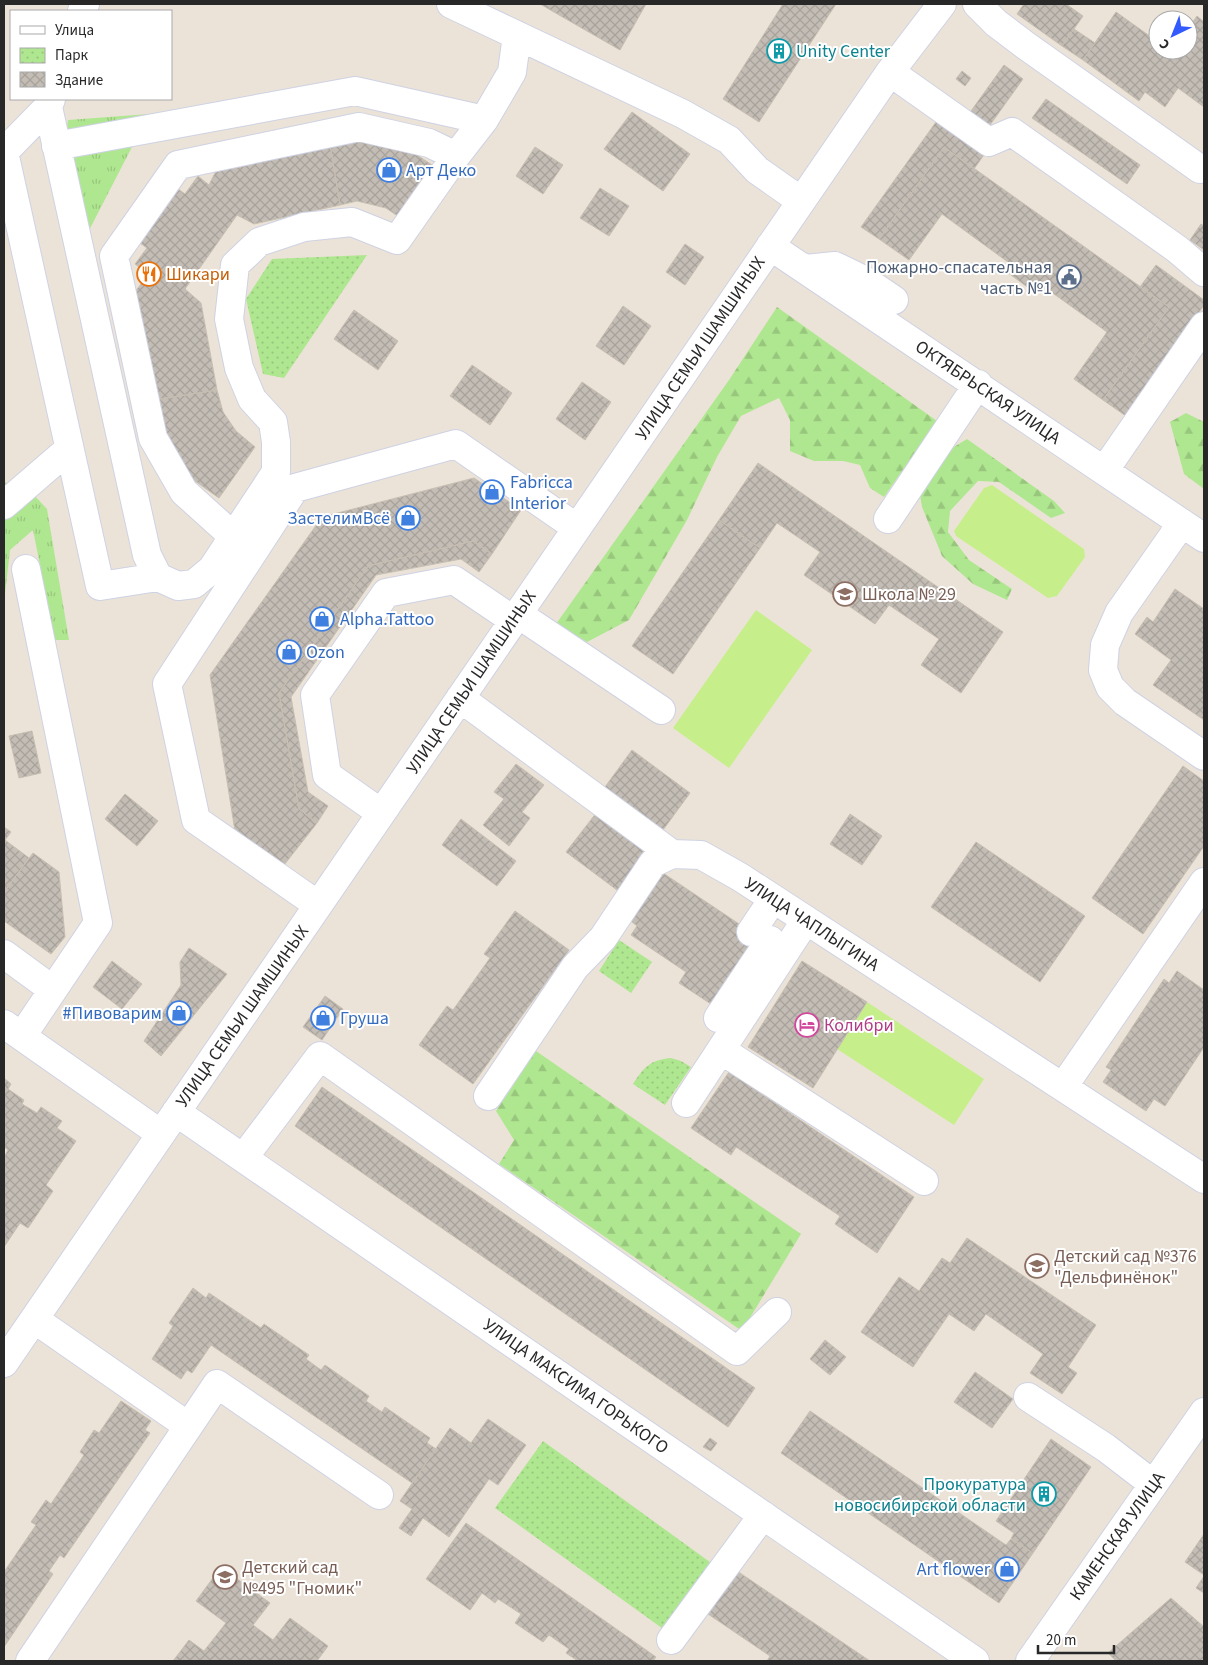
<svg xmlns="http://www.w3.org/2000/svg" width="1208" height="1665" font-family="'Source Sans 3',sans-serif">
<style>
.grass{fill:url(#grass-tufts)}
.forest{fill:url(#forest-firs)}
.park{fill:url(#park-dots)}
.pitch{fill:#c6ef8b}
.building{fill:url(#building-cross-hatch);stroke:#c7bfb2}
.lines{fill:none;stroke-linecap:round;stroke-linejoin:round}
.minor-casing{stroke:#ced2e3;stroke-width:30}
.minor{stroke:#fff;stroke-width:28}
.labels{text-anchor:middle;stroke-width:4;stroke-linejoin:round;paint-order:stroke}
.culture-label{font-size:18px;fill:#0d838f;stroke:#fff;text-anchor:start}
.shop-label{font-size:18px;fill:#366cbe;stroke:#fff;text-anchor:start}
.service-label{font-size:18px;fill:#4e5e75;stroke:#fff;text-anchor:end}
.food-label{font-size:18px;fill:#c56008;stroke:#fff;text-anchor:start}
.street-label{font-size:18px;fill:#282828;stroke:#fff}
.education-label{font-size:18px;fill:#785e54;stroke:#fff;text-anchor:start}
.hotel-label{font-size:18px;fill:#b23c85;stroke:#fff;text-anchor:start}
</style>
<defs>
<pattern id="grass-tufts" width="24" height="20" patternUnits="userSpaceOnUse" patternTransform="scale(1.25)"><rect width="24" height="20" fill="#afe790"/><path d="M3 7l-1-3M5 7V3M7 7l1-3M15 17l-1-3M17 17v-4M19 17l1-3" fill="none" stroke="#97c67c"/></pattern>
<pattern id="forest-firs" width="22" height="20" patternUnits="userSpaceOnUse" patternTransform="scale(1.25)"><rect width="22" height="20" fill="#afe790"/><path d="M5 1l3.5 6h-7zM16 11l3.5 6h-7z" fill="#97c67c"/></pattern>
<pattern id="park-dots" width="8" height="8" patternUnits="userSpaceOnUse" patternTransform="scale(1.25)"><rect width="8" height="8" fill="#afe790"/><path d="M2 2h.1M6 6h.1" fill="none" stroke="#97c67c" stroke-width="1.8" stroke-linecap="round"/></pattern>
<pattern id="building-cross-hatch" width="8" height="8" patternUnits="userSpaceOnUse" patternTransform="scale(1.25)"><rect width="8" height="8" fill="#c3bdb5"/><path d="M0 0l8 8M0 8l8-8" fill="none" stroke="#a8a29c"/></pattern>
</defs>
<rect width="100%" height="100%" fill="#ece3d8"/>
<path class="grass" d="M149,114L83,242L64,145L68,120Z
M4,482L33,494L47,509L69,640H55L33,530L10,550L4,603Z"/>
<path class="forest" d="M777,307L937,421L884,497L870,488L860,465L843,461H814L790,451V420L779,398L741,416L717,457L687,520L629,620L587,642L556,624L729,380Z
M1186,413L1204,422V489L1184,474L1170,422Z
M967,439L1054,501L1065,513L1051,518L999,482L978,481L950,511L948,532L969,560L1012,589L1007,600L973,584L942,556L922,507L919,489L944,453Z
M536,1051L801,1234L742,1331L499,1164L514,1140L496,1111Z"/>
<path class="park" d="M367,255L284,378L263,374L246,299L272,259Z
M619,940L652,962L631,993L599,971Z
M671,1058L681,1061L691,1067L665,1105L633,1084C644,1067 650,1060 671,1058Z
M543,1441L714,1565L666,1631L495,1508Z"/>
<path class="pitch" d="M992,485L1084,549L1085,557L1057,596L1048,598L956,536L954,531L984,488Z
M756,610L812,650L729,768L673,728Z
M867,1002L984,1079L954,1125L837,1049Z"/>
<path class="building" d="M540,4H646L620,50Z
M783,4H836L759,122L723,99Z
M1024,4H1066L1083,16L1062,46L1017,14Z
M1116,12L1158,42V50H1169L1172,52L1173,50H1188V29L1197,16L1204,22V107L1178,88L1165,107L1145,92L1139,101L1083,60Z
M1074,29L1095,43L1083,60L1062,46Z
M1004,65L1023,79L985,132L966,118Z
M962,71L971,78L965,86L956,79Z
M1046,99L1140,165L1127,184L1032,118Z
M632,112L690,154L663,191L604,149Z
M941,115L988,149L974,169L944,147L879,239L861,227Z
M357,138L408,149L435,167L399,217L386,208L357,201L340,205L330,144Z
M330,144L340,205L254,224L237,215L185,289L201,303L217,390L154,400L134,293L149,274L135,264L147,248L136,240L174,186L185,194L198,176L209,185L218,167Z
M535,147L563,165L543,194L516,176Z
M944,147L1169,307L1103,400L1074,379L1107,332L1036,281L1030,289L1007,272L1012,265L942,214L909,260L879,239Z
M600,188L629,206L609,236L580,218Z
M1201,224L1204,226V250L1190,240Z
M685,244L704,257L685,285L666,272Z
M1156,265L1204,300V305L1126,416L1103,400L1169,307L1140,287Z
M623,306L651,326L624,365L596,346Z
M354,310L398,341L378,370L334,339Z
M472,365L512,393L490,425L450,396Z
M582,382L611,402L585,440L556,419Z
M217,390L223,412L236,431L255,447L219,498L188,476L160,436L154,400Z
M758,463L1003,632L961,693L921,665L939,639L889,605L875,624L804,575L820,552L777,523L760,548L719,520Z
M474,478L521,510L492,554L473,541L368,566L279,693L299,809L317,823L284,865L235,831L210,675L322,517Z
M719,520L760,548L673,674L632,646Z
M473,541L492,554L479,572L461,559L376,575L291,697L308,792L328,806L317,823L299,809L279,693L368,566Z
M1175,589L1204,609V720L1153,685L1171,660L1135,634L1147,617L1153,622Z
M32,731L41,773L19,778L9,736Z
M632,750L690,793L663,830L605,787Z
M516,764L544,785L522,812L530,818L509,846L483,825L504,799L494,792Z
M1183,766L1204,781V846L1143,934L1092,898Z
M125,794L158,821L137,846L105,819Z
M597,812L655,855L625,896L566,852Z
M850,814L882,836L862,865L830,844Z
M461,819L516,861L497,886L442,845Z
M4,827L11,832L5,840L29,858L4,892Z
M976,842L1085,916L1040,982L931,907Z
M33,853L59,872L65,937L51,954L4,921V892Z
M663,873L760,938L714,1006L679,983L686,972L631,935L637,926L631,921Z
M515,911L569,950L473,1084L419,1045L447,1006L453,1010L490,958L484,954Z
M189,948L227,974L161,1056L144,1041L181,985L180,962Z
M112,961L142,984L122,1009L93,987Z
M802,961L867,1002L813,1088L748,1047Z
M1177,971L1204,990V1047L1165,1106L1154,1099L1146,1111L1103,1082L1111,1070L1106,1067L1164,979L1169,983Z
M325,996L343,1009L322,1040L303,1027Z
M729,1072L914,1197L877,1253L835,1224L840,1216L736,1147L731,1155L691,1128Z
M4,1078L11,1084L8,1089L24,1100L22,1104L37,1113L41,1107L62,1121L57,1128L76,1141L46,1185L53,1191L28,1228L20,1223L4,1247V1157L8,1150L4,1147Z
M322,1087L755,1388L728,1427L295,1126Z
M967,1238L1096,1325L1068,1367L1077,1373L1062,1394L1030,1373L1043,1354L986,1314L974,1331L949,1314L913,1367L861,1332L899,1277L919,1291L942,1258L950,1263Z
M193,1288L206,1298L209,1293L261,1328L264,1324L309,1355L306,1359L321,1370L325,1365L369,1396L366,1401L382,1412L385,1407L430,1438L427,1443L436,1449L412,1483L211,1345L192,1373L187,1370L181,1379L152,1359L173,1326L169,1323Z
M825,1340L846,1357L830,1375L810,1359Z
M975,1372L1013,1399L992,1428L954,1402Z
M121,1401L151,1421L145,1430L150,1433L64,1558L60,1555L49,1571L53,1574L4,1647V1572L36,1525L31,1522L46,1500L51,1504L84,1455L80,1452L94,1430L99,1433Z
M810,1411L1006,1545L1011,1539L1033,1553L999,1603L781,1453Z
M488,1419L526,1445L498,1485L489,1479L449,1537L423,1518L411,1536L399,1528L412,1509L400,1501L450,1428L471,1443Z
M710,1438L717,1443L711,1451L703,1447Z
M1051,1439L1091,1467L1033,1553L1011,1539L1014,1533L996,1521Z
M466,1523L656,1657L653,1661H578L566,1653L569,1649L549,1635L543,1642L515,1623L521,1614L498,1599L495,1603L482,1593L470,1610L426,1579Z
M1204,1534V1575L1185,1562Z
M221,1567L270,1603L253,1625L273,1640L290,1618L328,1646L317,1661H173L189,1640L204,1651L226,1623L196,1601Z
M737,1571L870,1661H767L770,1656L708,1614Z
M1204,1576V1593L1196,1588Z
M1171,1598L1204,1627V1661H1116L1108,1653Z"/>
<g class="lines">
<g class="minor-casing">
<path id="minor" d="M451,4L683,114L729,140L757,170L801,201
M977,4L996,23L1025,45L1200,169
M82,11L85,4
M890,72L989,142L1012,132L1177,249L1204,272
M48,107L147,555L158,577L178,586L194,584L212,569L276,472V442L273,422L252,399L239,368L229,319L235,265L259,242L304,227L352,222L397,240L456,156L484,120L512,72L517,35
M56,146L355,91L484,120
M4,152L100,586L158,577
M4,152L48,107L51,99
M770,246L1204,538
M805,269L835,266L866,281L894,300
M1104,471L1204,326
M4,505L69,449
M888,519L978,384
M1182,523L1119,613L1105,645L1103,670L1110,687L1125,702L1204,756
M234,537L184,492L153,438L114,256L178,165L359,127L429,143L456,156
M518,614L661,710
M460,698L672,854
M381,813L327,775L315,695L386,593L454,580L513,620
M318,905L196,820L167,684L295,488L456,444L577,528
M751,932L773,899
M4,954L53,990
M718,1018L770,940
M4,1024L161,1134
M22,1036L98,923L26,569
M721,1050L924,1181
M1063,1087L1204,882
M488,1096L575,967L603,938L653,863L672,854L701,855L740,877L1204,1179
M686,1103L806,920
M176,1112L975,1661
M244,1157L320,1056L737,1351L777,1312
M34,1319L188,1426
M4,1363L890,72L942,4
M1028,1397L1106,1448L1153,1484
M671,1640L763,1515
M30,1661L217,1384L379,1495
M1030,1661L1204,1412"/>
</g>
<use href="#minor" class="minor"/>
</g>
<defs>
<g id="building-ring" transform="scale(1.25)"><circle r="9.5" fill="#fff" stroke="#0f9aa8" stroke-width="1.5"/><path d="M-4-6H4V6H1V3H-1V6H-4ZM-2.5-4.3h1.7v1.8h-1.7ZM.8-4.3h1.7v1.8H.8ZM-2.5-1h1.7V.8h-1.7ZM.8-1h1.7V.8H.8Z" fill="#0f9aa8"/></g>
<g id="shop-ring" transform="scale(1.25)"><circle r="9.5" fill="#fff" stroke="#3f7fe0" stroke-width="1.5"/><path d="M-5-2.5h2.3a2.7 3.5 0 0 1 5.4 0H5L5.5 6h-11ZM-1.5-2.5h3a1.5 2.3 0 0 0-3 0Z" fill="#3f7fe0"/></g>
<g id="restaurant-ring" transform="scale(1.25)"><circle r="9.5" fill="#fff" stroke="#e8710a" stroke-width="1.5"/><path d="M-5-6h1v4h1v-4h1v4h1v-4h1v5L-1.5 .5V6h-2V.5L-5-1ZM5-6V6H3V1.5H1.5Q1.5-4 5-6Z" fill="#e8710a"/></g>
<g id="civic-ring" transform="scale(1.25)"><circle r="9.5" fill="#fff" stroke="#5c6f8a" stroke-width="1.5"/><path d="M-.6-6.5H3V-4.5H.6V-3L4-1V1h2V6H-6V1h2V-1L-.6-3ZM-1.2 2.5V6h2.4V2.5Z" fill="#5c6f8a"/></g>
<g id="school-ring" transform="scale(1.25)"><circle r="9.5" fill="#fff" stroke="#8d6e63" stroke-width="1.5"/><path d="M0-5L7-2L0 1L-7-2ZM-4 1L0 2.5L4 1V4Q0 6-4 4Z" fill="#8d6e63"/></g>
<g id="hotel-ring" transform="scale(1.25)"><circle r="9.5" fill="#fff" stroke="#d1479c" stroke-width="1.5"/><path d="M-6-4.5h1.5V1H6V5H4.5V3h-9V5H-6ZM-4 0a1.8 1.8 0 1 1 3.6 0ZM.5 0V-2.5h3Q6-2.5 6 0Z" fill="#d1479c"/></g>
</defs>
<g fill-rule="evenodd">
<use href="#building-ring" x="779" y="51"/>
<use href="#shop-ring" x="389" y="170"/>
<use href="#restaurant-ring" x="149" y="274"/>
<use href="#civic-ring" x="1069" y="277"/>
<use href="#shop-ring" x="492" y="492"/>
<use href="#shop-ring" x="408" y="518"/>
<use href="#school-ring" x="845" y="594"/>
<use href="#shop-ring" x="322" y="619"/>
<use href="#shop-ring" x="289" y="652"/>
<use href="#shop-ring" x="179" y="1013"/>
<use href="#shop-ring" x="323" y="1018"/>
<use href="#hotel-ring" x="807" y="1025"/>
<use href="#school-ring" x="1037" y="1266"/>
<use href="#building-ring" x="1044" y="1494"/>
<use href="#shop-ring" x="1007" y="1569"/>
<use href="#school-ring" x="225" y="1577"/>
</g>
<g class="labels">
<g class="culture-label">
<text x="796" y="57">Unity Center</text>
<text x="1026" y="1490" text-anchor="end">Прокуратура<tspan x="1026" dy="21">новосибирской области</tspan></text>
</g>
<g class="shop-label">
<text x="406" y="176">Арт Деко</text>
<text x="510" y="488">Fabricca<tspan x="510" dy="21">Interior</tspan></text>
<text x="390" y="524" text-anchor="end">ЗастелимВсё</text>
<text x="340" y="625">Alpha.Tattoo</text>
<text x="306" y="658">Ozon</text>
<text x="162" y="1019" text-anchor="end">#Пивоварим</text>
<text x="340" y="1024">Груша</text>
<text x="990" y="1575" text-anchor="end">Art flower</text>
</g>
<g class="service-label">
<text x="1052" y="273">Пожарно-спасательная<tspan x="1052" dy="21">часть №1</tspan></text>
</g>
<g class="food-label">
<text x="166" y="280">Шикари</text>
</g>
<g class="street-label">
<text transform="translate(700 348) rotate(-56)" y="6">УЛИЦА СЕМЬИ ШАМШИНЫХ</text>
<text transform="translate(988 392) rotate(34)" y="6">ОКТЯБРЬСКАЯ УЛИЦА</text>
<text transform="translate(471 682) rotate(-56)" y="6">УЛИЦА СЕМЬИ ШАМШИНЫХ</text>
<text transform="translate(812 924) rotate(33)" y="6">УЛИЦА ЧАПЛЫГИНА</text>
<text transform="translate(242 1016) rotate(-55)" y="6">УЛИЦА СЕМЬИ ШАМШИНЫХ</text>
<text transform="translate(576 1386) rotate(35)" y="6">УЛИЦА МАКСИМА ГОРЬКОГО</text>
<text transform="translate(1117 1536) rotate(-55)" y="6">КАМЕНСКАЯ УЛИЦА</text>
</g>
<g class="education-label">
<text x="862" y="600">Школа № 29</text>
<text x="1054" y="1262">Детский сад №376<tspan x="1054" dy="21">"Дельфинёнок"</tspan></text>
<text x="242" y="1573">Детский сад<tspan x="242" dy="21">№495 "Гномик"</tspan></text>
</g>
<g class="hotel-label">
<text x="824" y="1031">Колибри</text>
</g>
</g>
<rect width="1208" height="1665" fill="none" stroke="#282828" stroke-width="10"/>
<rect x="10" y="10" width="162" height="90" fill="#ffffff" stroke="#a9a9a9"/>
<rect x="20" y="26" width="25" height="8" fill="#ffffff" stroke="#a9a9a9"/>
<text x="55" y="35" font-size="15" fill="#282828">Улица</text>
<rect x="20" y="48" width="25" height="15" fill="url(#park-dots)" stroke="#a9a9a9"/>
<text x="55" y="60" font-size="15" fill="#282828">Парк</text>
<rect x="20" y="72" width="25" height="15" fill="url(#building-cross-hatch)" stroke="#a9a9a9"/>
<text x="55" y="85" font-size="15" fill="#282828">Здание</text>
<g transform="translate(1173 35) rotate(223)"><circle r="24" fill="#ffffff" stroke="#a9a9a9"/>
<path d="M0-4L9 19L0 12L-9 19Z" fill="#325aff"/>
<text y="-8" font-size="14" font-weight="bold" text-anchor="middle" fill="#282828">С</text>
</g>
<path d="M1038 1645v8h76v-8" fill="none" stroke="#282828" stroke-width="2.5"/>
<text x="1046" y="1645" font-size="15" fill="#282828" stroke="#ffffff" stroke-width="4" paint-order="stroke">20 m</text>
</svg>
